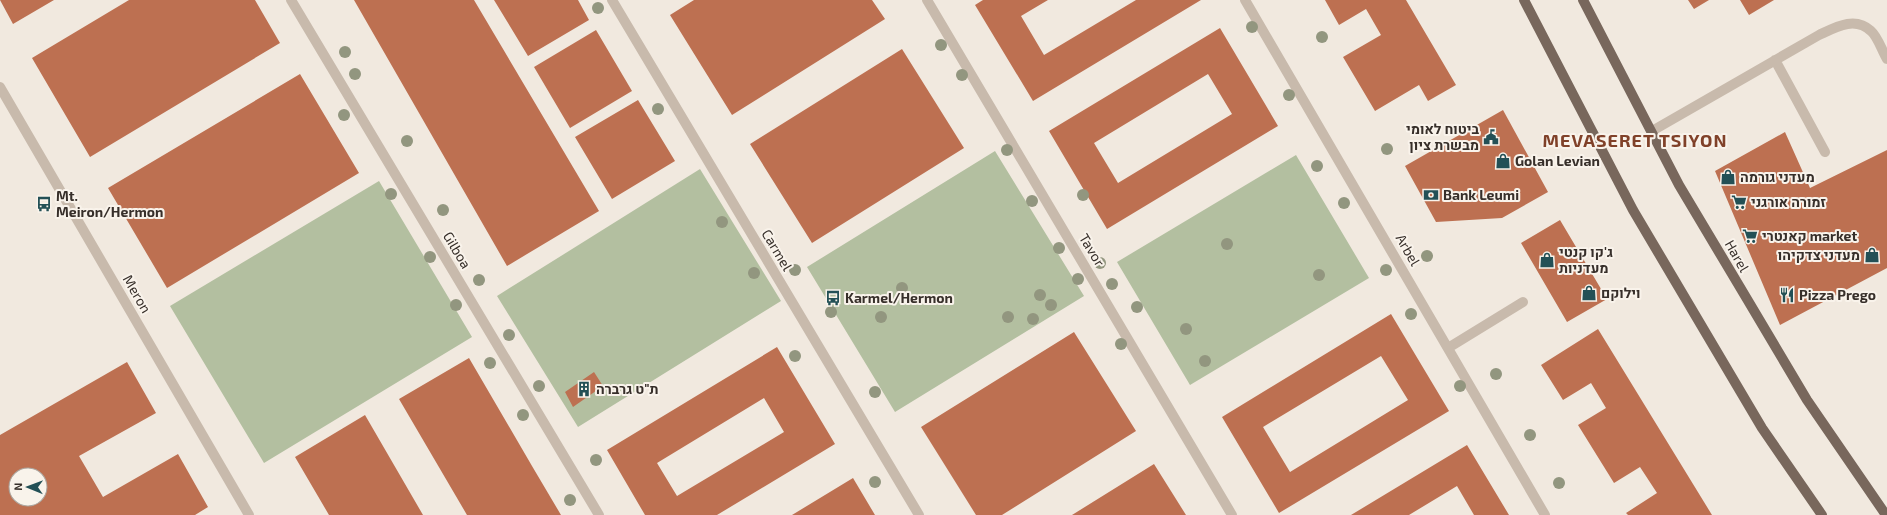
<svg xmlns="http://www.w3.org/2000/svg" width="1887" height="515" font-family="'Exo 2',Heebo,sans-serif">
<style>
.green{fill:#b3bfa0}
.building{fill:#bd7051;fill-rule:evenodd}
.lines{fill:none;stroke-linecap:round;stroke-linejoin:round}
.minor{stroke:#c8baac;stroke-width:10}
.major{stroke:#78675c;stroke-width:10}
.tree{fill:#92967f}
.labels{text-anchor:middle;stroke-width:4;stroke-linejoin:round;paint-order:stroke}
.poi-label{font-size:14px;font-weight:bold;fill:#372f2a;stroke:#f9f3eb;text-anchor:start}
.street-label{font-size:14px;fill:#372f2a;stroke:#f9f3eb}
.district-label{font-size:18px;font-weight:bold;letter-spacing:1px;fill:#804129;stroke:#f9f3eb}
</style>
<rect width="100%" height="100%" fill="#f1e9df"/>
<path class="green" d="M995,151L1084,296L895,412L807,267Z
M1296,155L1369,278L1190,385L1117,262Z
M700,169L781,301L578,427L497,296Z
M379,181L472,337L264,463L170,306Z"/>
<path class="building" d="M0,0H54L13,24Z
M129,0H255L280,43L90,157L32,58Z
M354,0H474L599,211L507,266Z
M494,0H578L589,20L528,56Z
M694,0H872L885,19L732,115L670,15Z
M983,0H1048L1021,16L1044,55L1136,0H1201L1033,101L975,5Z
M1325,0H1406L1456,85L1428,101L1419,85L1375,111L1343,57L1381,35L1366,9L1339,25Z
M1688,0H1709L1694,9Z
M1740,0H1774L1749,15Z
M1220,28L1278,126L1107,229L1049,131ZM1208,74L1232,114L1118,183L1094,143Z
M596,30L632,91L570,128L534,67Z
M902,49L964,148L812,243L750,144Z
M300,74L359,173L167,288L108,188Z
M638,100L675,161L612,199L575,137Z
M1503,110L1548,192L1502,218L1436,222L1405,166Z
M1785,132L1810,188L1887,150V268L1780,325L1715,171Z
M1560,220L1607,299L1567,322L1521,243Z
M1391,314L1449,411L1279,513L1222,417ZM1381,356L1408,400L1290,472L1263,427Z
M1598,329L1712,515H1628L1626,513L1657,493L1640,467L1614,483L1578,425L1606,408L1591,383L1563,400L1541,365Z
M1074,332L1136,431L1002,515H976L921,427Z
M777,347L835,444L717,515H645L607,450ZM764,398L784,432L677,496L657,463Z
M469,358L532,466L561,515H467L399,399Z
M127,362L156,413L79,456L103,497L178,454L208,507L195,515H0V435ZM16,475H40V499H16Z
M594,372L603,386L573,407L565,392Z
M365,415L423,515H329L295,457Z
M1467,445L1509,515H1474L1457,486L1409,515H1351Z
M1154,464L1186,515H1072Z
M853,478L875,515H792Z"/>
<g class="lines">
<path class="minor" d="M291,0L599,515
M612,0L919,515
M927,0L1232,515
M1245,0L1545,515
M1775,60L1825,152
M0,87L249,515
M1652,131L1819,35C1836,27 1855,16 1871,31C1878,37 1882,51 1887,59
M1448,348L1523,302"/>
<path class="major" d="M1524,0L1633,210L1762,428L1822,515
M1583,0L1679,185L1747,299L1807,400L1886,515"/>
</g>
<g class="tree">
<circle cx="598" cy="8" r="6"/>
<circle cx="1252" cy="27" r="6"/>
<circle cx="1322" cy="37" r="6"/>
<circle cx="941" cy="45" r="6"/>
<circle cx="345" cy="52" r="6"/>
<circle cx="355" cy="74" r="6"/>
<circle cx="962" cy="75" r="6"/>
<circle cx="1289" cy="95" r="6"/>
<circle cx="658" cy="109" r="6"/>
<circle cx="344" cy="115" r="6"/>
<circle cx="407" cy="141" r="6"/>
<circle cx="1387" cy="149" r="6"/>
<circle cx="1007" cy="150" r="6"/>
<circle cx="1317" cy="166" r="6"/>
<circle cx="391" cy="194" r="6"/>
<circle cx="1083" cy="195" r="6"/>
<circle cx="1032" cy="201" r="6"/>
<circle cx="1344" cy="203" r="6"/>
<circle cx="443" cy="210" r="6"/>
<circle cx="722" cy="222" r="6"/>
<circle cx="1227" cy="244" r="6"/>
<circle cx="1059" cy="248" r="6"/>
<circle cx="1427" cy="256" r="6"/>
<circle cx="430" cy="257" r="6"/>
<circle cx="1100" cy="263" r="6"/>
<circle cx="795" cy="270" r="6"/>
<circle cx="1386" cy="270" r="6"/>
<circle cx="754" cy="273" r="6"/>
<circle cx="1319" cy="275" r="6"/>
<circle cx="1078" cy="279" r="6"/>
<circle cx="479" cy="280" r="6"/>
<circle cx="1112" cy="284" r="6"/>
<circle cx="902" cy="288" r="6"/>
<circle cx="1040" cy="295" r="6"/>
<circle cx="456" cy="305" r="6"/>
<circle cx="1051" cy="305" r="6"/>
<circle cx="1137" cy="307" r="6"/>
<circle cx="831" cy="312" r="6"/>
<circle cx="1411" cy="314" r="6"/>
<circle cx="881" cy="317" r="6"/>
<circle cx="1008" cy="317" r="6"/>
<circle cx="1033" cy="319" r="6"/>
<circle cx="1186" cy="329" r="6"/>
<circle cx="509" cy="335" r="6"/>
<circle cx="1121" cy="344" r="6"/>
<circle cx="795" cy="356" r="6"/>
<circle cx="1205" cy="361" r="6"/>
<circle cx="490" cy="363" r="6"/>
<circle cx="1496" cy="374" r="6"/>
<circle cx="539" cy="386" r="6"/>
<circle cx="1460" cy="386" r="6"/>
<circle cx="875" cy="392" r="6"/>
<circle cx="523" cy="415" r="6"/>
<circle cx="1530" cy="435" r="6"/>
<circle cx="596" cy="460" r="6"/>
<circle cx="875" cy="482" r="6"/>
<circle cx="1559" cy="483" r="6"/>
<circle cx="570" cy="500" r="6"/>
</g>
<defs>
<g id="civic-bare" transform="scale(1.2)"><path d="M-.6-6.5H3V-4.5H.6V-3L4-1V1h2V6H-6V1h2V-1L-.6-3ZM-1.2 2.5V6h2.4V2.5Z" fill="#235056" stroke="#f9f3eb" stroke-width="2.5" paint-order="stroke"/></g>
<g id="shop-bare" transform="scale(1.2)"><path d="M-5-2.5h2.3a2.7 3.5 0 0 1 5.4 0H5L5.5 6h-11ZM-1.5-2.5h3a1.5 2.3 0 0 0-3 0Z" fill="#235056" stroke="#f9f3eb" stroke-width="2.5" paint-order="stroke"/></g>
<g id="bank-bare" transform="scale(1.2)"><path d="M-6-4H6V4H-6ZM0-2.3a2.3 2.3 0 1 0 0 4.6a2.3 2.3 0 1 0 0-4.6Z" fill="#235056" stroke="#f9f3eb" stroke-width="2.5" paint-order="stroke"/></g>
<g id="supermarket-bare" transform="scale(1.2)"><path d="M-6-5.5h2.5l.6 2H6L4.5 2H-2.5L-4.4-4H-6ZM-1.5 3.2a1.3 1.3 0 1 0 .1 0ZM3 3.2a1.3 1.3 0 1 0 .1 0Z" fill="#235056" stroke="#f9f3eb" stroke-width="2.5" paint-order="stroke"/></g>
<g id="bus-bare" transform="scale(1.2)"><path d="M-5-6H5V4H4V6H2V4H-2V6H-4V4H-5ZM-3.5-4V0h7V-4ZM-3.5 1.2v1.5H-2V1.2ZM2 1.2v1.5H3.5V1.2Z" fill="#235056" stroke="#f9f3eb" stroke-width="2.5" paint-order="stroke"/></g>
<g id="restaurant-bare" transform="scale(1.2)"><path d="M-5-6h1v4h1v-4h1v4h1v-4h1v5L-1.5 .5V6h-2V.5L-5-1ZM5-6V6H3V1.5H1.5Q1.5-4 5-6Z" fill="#235056" stroke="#f9f3eb" stroke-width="2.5" paint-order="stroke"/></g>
<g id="building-bare" transform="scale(1.2)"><path d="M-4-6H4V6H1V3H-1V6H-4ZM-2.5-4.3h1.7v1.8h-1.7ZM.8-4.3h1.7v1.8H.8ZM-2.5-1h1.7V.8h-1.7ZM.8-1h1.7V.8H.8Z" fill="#235056" stroke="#f9f3eb" stroke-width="2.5" paint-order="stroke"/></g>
</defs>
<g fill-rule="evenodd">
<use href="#civic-bare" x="1491" y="137"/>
<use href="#shop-bare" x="1503" y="161"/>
<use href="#shop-bare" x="1728" y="177"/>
<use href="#bank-bare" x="1431" y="195"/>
<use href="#supermarket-bare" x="1739" y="202"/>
<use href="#bus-bare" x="44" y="204"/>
<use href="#supermarket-bare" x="1750" y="236"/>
<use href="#shop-bare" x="1872" y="255"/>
<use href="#shop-bare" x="1547" y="260"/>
<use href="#shop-bare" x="1589" y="293"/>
<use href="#restaurant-bare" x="1787" y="295"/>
<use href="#bus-bare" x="833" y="298"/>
<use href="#building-bare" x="584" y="389"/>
</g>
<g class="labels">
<g class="poi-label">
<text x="1479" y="134" text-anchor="end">ביטוח לאומי<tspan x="1479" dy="16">מבשרת ציון</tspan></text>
<text x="1515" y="166">Golan Levian</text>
<text x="1740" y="182">מעדני גורמה</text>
<text x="1443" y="200">Bank Leumi</text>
<text x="56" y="201">Mt.<tspan x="56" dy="16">Meiron/Hermon</tspan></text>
<text x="1751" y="207">זמורה אורגני</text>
<text x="1762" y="241">קאנטרי market</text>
<text x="1559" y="257">ג'קו קנטי<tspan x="1559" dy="16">מעדניות</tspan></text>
<text x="1860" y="260" text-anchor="end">מעדני צדקיהו</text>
<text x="1601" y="298">וילוקם</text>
<text x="1799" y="300">Pizza Prego</text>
<text x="845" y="303">Karmel/Hermon</text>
<text x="596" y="394">ת"ט גרברה</text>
</g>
<g class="street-label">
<text transform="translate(457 250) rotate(59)" y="5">Gilboa</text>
<text transform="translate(777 250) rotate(59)" y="5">Carmel</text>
<text transform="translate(1092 250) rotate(59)" y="5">Tavor</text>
<text transform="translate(1408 250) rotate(60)" y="5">Arbel</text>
<text transform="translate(1737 256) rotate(60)" y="5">Harel</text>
<text transform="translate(137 294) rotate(60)" y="5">Meron</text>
</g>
<g class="district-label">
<text x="1635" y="147">MEVASERET TSIYON</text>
</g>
</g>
<g transform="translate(28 487) rotate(271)"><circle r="19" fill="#f9f3eb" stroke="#aba59e"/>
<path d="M0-3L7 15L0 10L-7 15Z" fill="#235056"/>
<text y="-6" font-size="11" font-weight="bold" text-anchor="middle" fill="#372f2a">N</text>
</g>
</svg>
